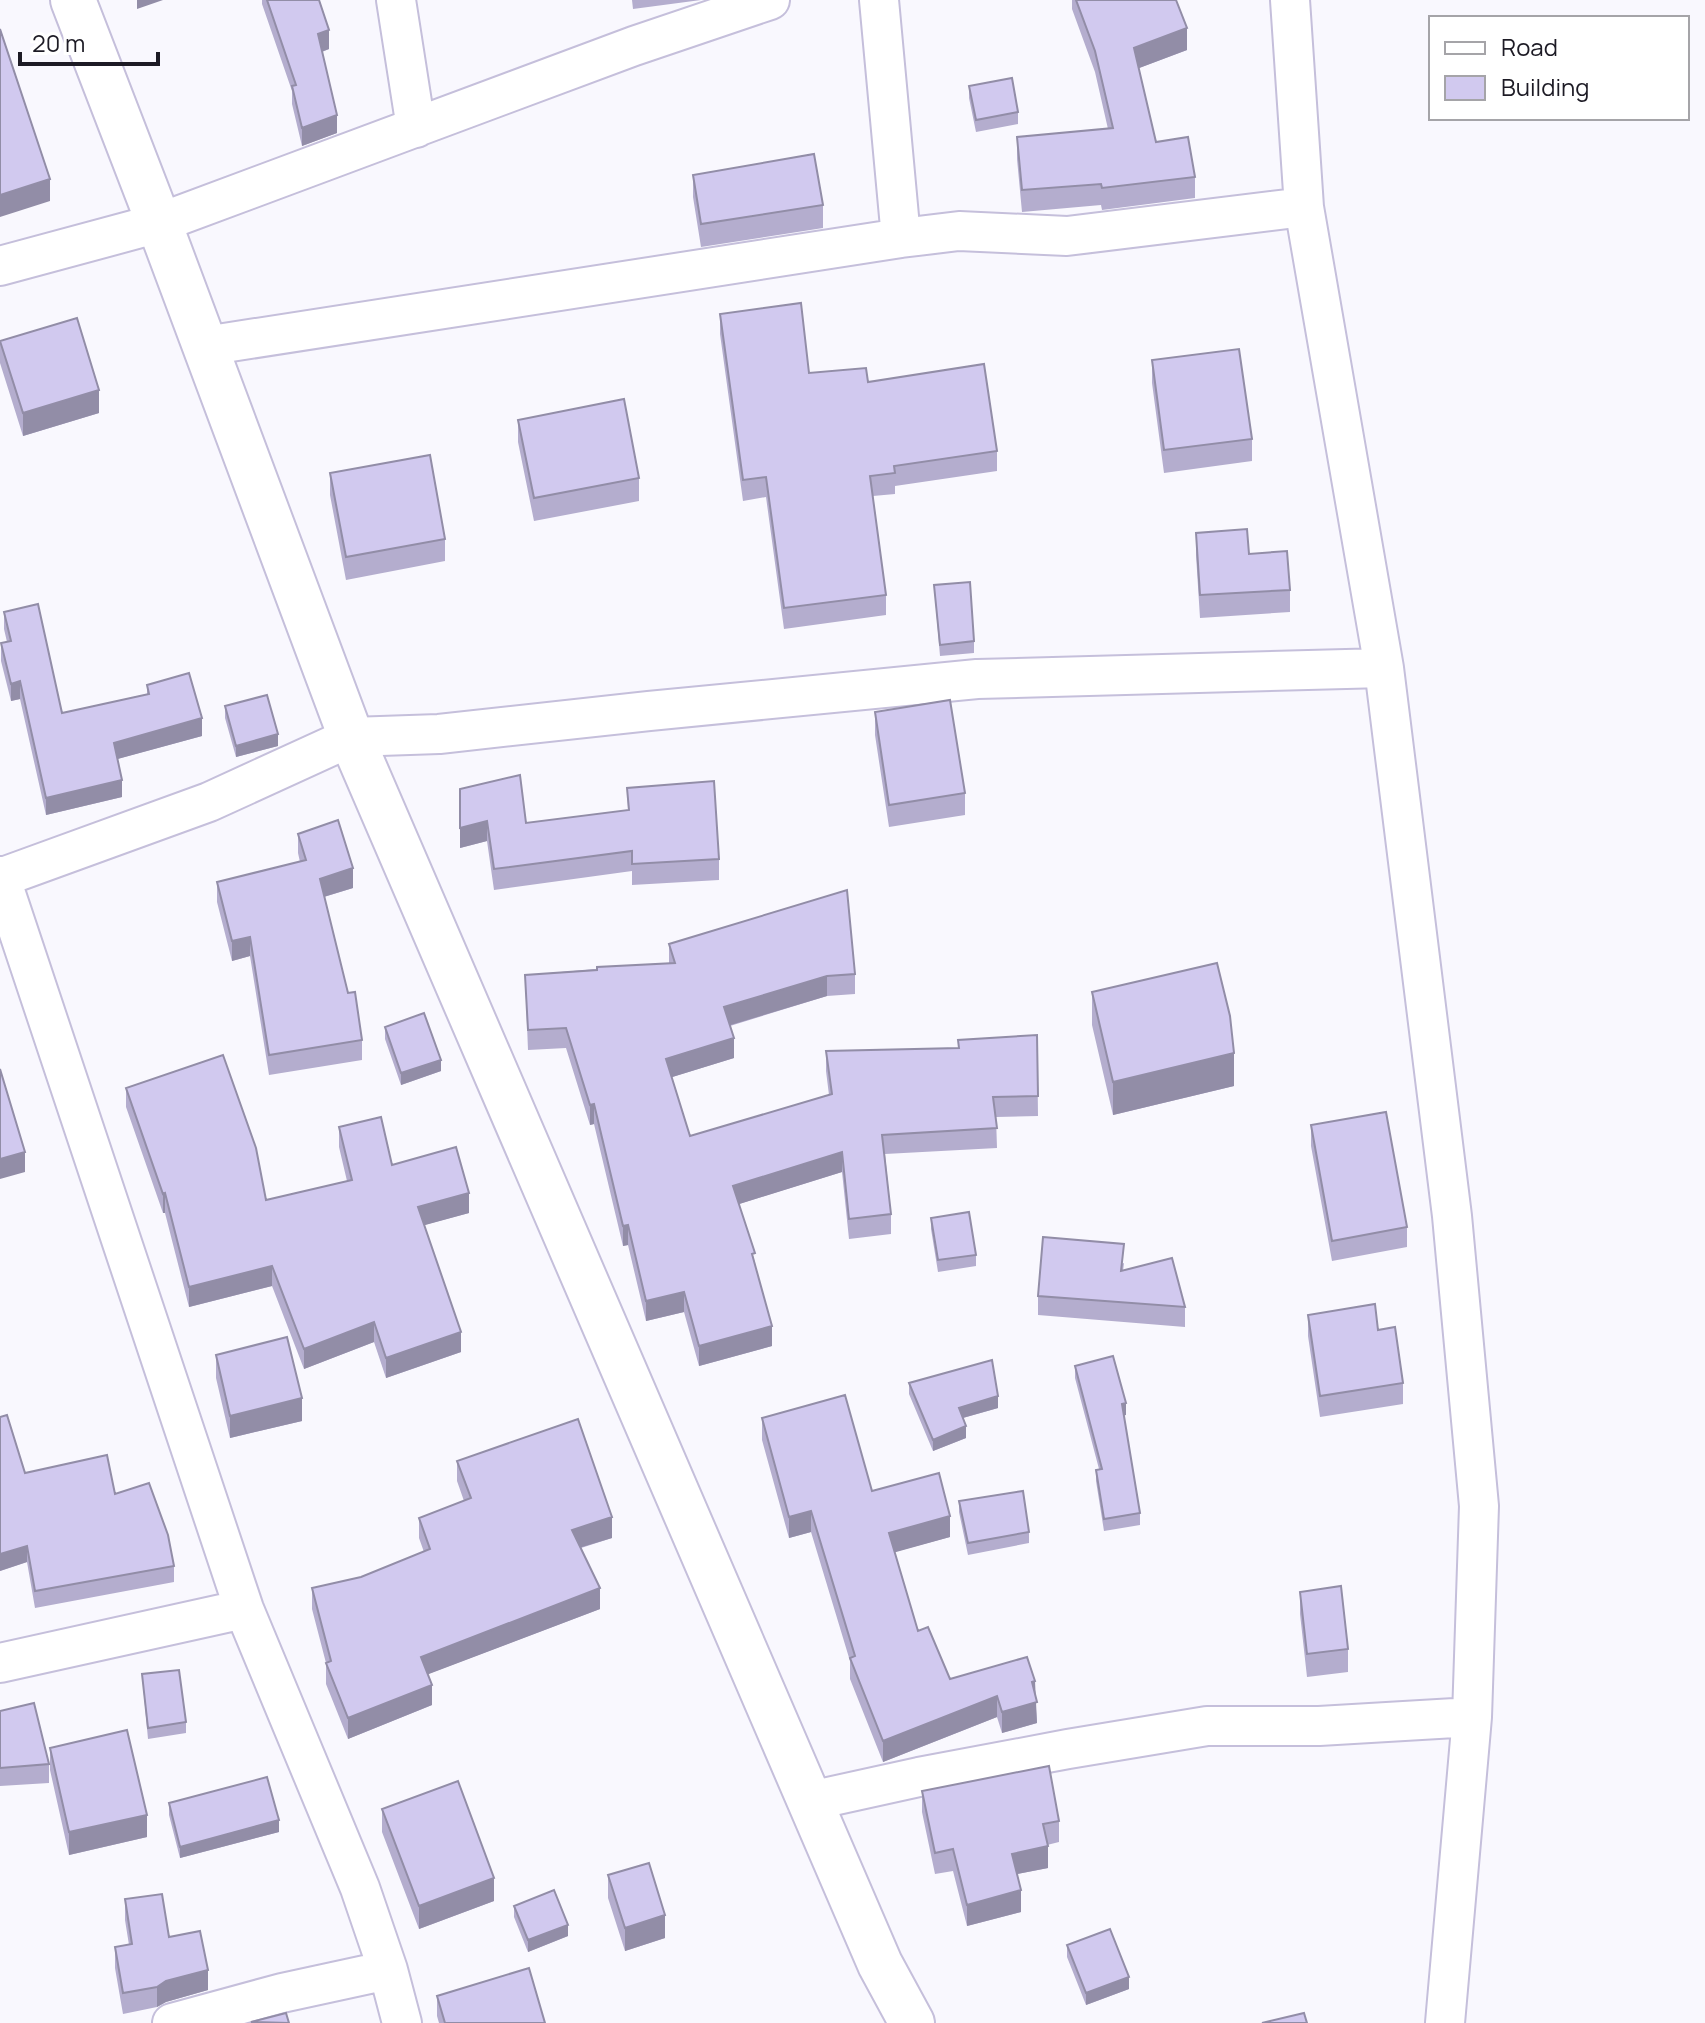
<svg xmlns="http://www.w3.org/2000/svg" width="1705" height="2023" font-family="Manrope,sans-serif">
<style>
.lines{fill:none;stroke-linecap:round;stroke-linejoin:round}
.minor-casing{stroke:#c5bfdb;stroke-width:42}
.secondary-casing{stroke:#c5bfdb;stroke-width:48}
.minor{stroke:#fff;stroke-width:38}
.secondary{stroke:#fff;stroke-width:44}
.wall{fill:#b4adce}
.shaded-wall{fill:#928da7}
.building{fill:#d1c9ef;stroke:#928da7;stroke-width:2}
</style>
<rect width="100%" height="100%" fill="#f9f8fe"/>
<g class="lines">
<g class="minor-casing">
<path id="minor" d="M396,0L416,128
M879,0L901,238
M1290,0L1304,207L1384,668L1452,1216L1479,1506L1472,1717L1445,2023
M0,266L159,223L634,46L770,0
M205,346L901,238L959,231L1067,236L1304,207
M0,876L244,1609L360,1888L388,1970L402,2023
M0,878L209,802L351,737L439,734L649,711L977,679L1384,668
M0,1663L244,1609
M810,1801L919,1777L1068,1749L1207,1726H1319L1472,1717
M172,2023L282,1993L388,1970"/>
</g>
<g class="secondary-casing">
<path id="secondary" d="M73,0L159,223L351,737L880,1964L912,2023"/>
</g>
<use href="#minor" class="minor"/>
<use href="#secondary" class="secondary"/>
</g>
<path class="wall" d="M262,0H319L329,49L322,52L337,133L302,146L292,104V91L262,4Z
M632,0H701L633,9Z
M1072,0H1176L1187,50L1139,68L1156,142L1195,177V198L1102,210L1101,205L1022,212L1017,159V137L1108,129L1095,72L1072,9Z
M969,86L1018,112V124L976,132L969,98Z
M693,175L823,205V228L701,247L693,197Z
M720,314L809,373L868,382L997,451V471L895,486V494L873,496L886,595V615L784,629L766,497L743,501L720,334Z
M0,341L99,413L23,436L0,363Z
M1152,360L1252,439V461L1164,473L1152,383Z
M518,420L639,478V501L534,521L518,442Z
M330,473L445,539V561L346,580L330,495Z
M1196,533L1249,554L1290,590V612L1200,618L1196,555Z
M934,585L974,641V653L940,656Z
M4,612L62,713L147,694V685L202,736L117,759L122,797L46,815L20,699L11,701L1,661V643L7,642L4,629Z
M225,706L278,746L236,757L225,718Z
M875,712L965,793V815L889,827L875,735Z
M627,788L719,859V880L632,885V871L494,890L487,841L460,848V789L526,823L628,810Z
M298,834L353,888L324,897L348,993L362,1040V1060L269,1075L250,956L232,961L217,902V882L300,862L298,853Z
M669,944L855,974V994L827,996L730,1026L734,1058L672,1077L690,1136L829,1095L826,1071V1051L958,1048V1040L1037,1035L1038,1116L996,1117L997,1148L885,1154L891,1214V1234L849,1239L842,1172L739,1204L755,1263L772,1346L699,1366L684,1312L646,1321L628,1245L623,1246L594,1124L590,1125L566,1048L528,1050L525,975L669,963Z
M1092,992L1234,1086L1113,1115L1092,1025Z
M385,1027L441,1071L401,1085L385,1039Z
M126,1088L266,1200L347,1181L339,1147V1127L392,1165L469,1213L424,1225L461,1352L386,1378L374,1342L304,1369L272,1286L189,1307L165,1213H163L126,1107Z
M1311,1125L1407,1227V1247L1332,1261L1311,1146Z
M931,1218L976,1255V1266L938,1272L931,1229Z
M1124,1263L1123,1271L1185,1307V1327L1038,1315V1296Z
M1308,1315L1378,1330L1403,1383V1404L1320,1417L1308,1336Z
M216,1355L302,1421L230,1438L216,1378Z
M1075,1366L1126,1415H1124L1140,1513V1525L1104,1531L1096,1481V1470L1099,1469L1075,1378Z
M909,1383L998,1408L963,1418L966,1438L933,1451L909,1394Z
M0,1417L25,1473L115,1494L174,1566V1582L35,1608L27,1562L0,1571Z
M762,1418L872,1491L950,1537L894,1552L918,1631L950,1679L1035,1695L1037,1723L1002,1733L997,1717L883,1762L850,1679V1661L811,1532L789,1538L762,1440Z
M457,1461L612,1538L581,1548L600,1609L428,1674L432,1705L348,1739L326,1684V1663L312,1609V1588L361,1577L424,1552L419,1538V1518L464,1501L457,1481Z
M959,1501L1029,1532V1543L968,1555L959,1512Z
M1300,1592L1348,1649V1672L1307,1677L1300,1614Z
M142,1674L186,1722V1733L148,1739Z
M0,1711L49,1764V1783L0,1786Z
M50,1748L147,1837L69,1855L50,1770Z
M922,1791L1059,1821V1842L1047,1845L1048,1868L1017,1874L1021,1912L967,1926L953,1871L935,1874L922,1812Z
M169,1803L279,1832L180,1858L169,1815Z
M382,1809L494,1901L419,1929L382,1832Z
M608,1875L665,1938L625,1951L608,1898Z
M125,1899L169,1937L208,1990L166,2002L157,2007L123,2014L115,1968V1947L129,1945L125,1920Z
M514,1906L568,1936L528,1952L514,1917Z
M1067,1945L1129,1989L1086,2005L1067,1957Z
M437,1996L545,2023H439L437,2016Z"/>
<path class="shaded-wall" d="M137,0H163L137,9Z
M1187,28V50L1134,70V48Z
M329,30V49L318,53V34Z
M337,115V133L302,146V128Z
M50,179V201L0,217V195Z
M99,390V413L23,436V413Z
M20,681V699L11,701V684Z
M202,718V736L114,760V743Z
M278,734V746L236,757V746Z
M122,780V797L46,815V798Z
M487,821V841L460,848V828Z
M353,868V888L320,898V879Z
M250,937V956L232,961V941Z
M827,976V996L724,1027V1007Z
M734,1038V1058L666,1079V1059Z
M1234,1053V1086L1113,1115V1082Z
M441,1060V1071L401,1085V1073Z
M594,1104V1124L590,1125V1105Z
M25,1152V1172L0,1179V1159Z
M842,1152V1172L733,1206V1186Z
M165,1193V1213H163V1194Z
M469,1193V1213L418,1227V1207Z
M628,1225V1245L623,1246V1226Z
M272,1266V1286L189,1307V1287Z
M684,1292V1312L646,1321V1301Z
M374,1322V1342L304,1369V1349Z
M772,1326V1346L699,1366V1346Z
M461,1332V1352L386,1378V1358Z
M998,1396V1408L959,1419V1408Z
M302,1398V1421L230,1438V1416Z
M1126,1403V1415L1122,1416V1404Z
M966,1426V1438L933,1451V1440Z
M811,1511V1532L789,1538V1517Z
M950,1516V1537L889,1554V1533Z
M612,1517V1538L572,1550V1530Z
M27,1546V1562L0,1571V1554Z
M600,1588V1609L421,1677V1657Z
M1035,1681L1037,1723L1002,1733V1712L1032,1682Z
M432,1685V1705L348,1739V1718Z
M997,1696V1717L883,1762V1741Z
M147,1815V1837L69,1855V1832Z
M279,1820V1832L180,1858V1847Z
M1048,1846V1868L1012,1875V1854Z
M494,1878V1901L419,1929V1906Z
M1021,1890V1912L967,1926V1905Z
M665,1915V1938L625,1951V1928Z
M568,1925V1936L528,1952V1940Z
M208,1970V1990L166,2002L157,2007V1987L166,1981Z
M1129,1977V1989L1086,2005V1993Z"/>
<path class="building" d="M267,0H319L329,30L318,34L337,115L302,128L292,86L296,85Z
M1076,0H1176L1187,28L1134,48L1156,142L1188,137L1195,177L1102,188L1101,184L1022,190L1017,137L1113,128L1095,51Z
M0,29L50,179L0,195Z
M1012,78L1018,112L976,120L969,86Z
M814,154L823,205L701,224L693,175Z
M801,303L809,373L866,368L868,382L984,364L997,451L894,466L895,473L870,476L886,595L784,608L766,477L743,480L720,314Z
M77,318L99,390L23,413L0,341Z
M1239,349L1252,439L1164,450L1152,360Z
M624,399L639,478L534,498L518,420Z
M430,455L445,539L346,557L330,473Z
M1247,529L1249,554L1287,551L1290,590L1200,595L1196,533Z
M970,582L974,641L940,645L934,585Z
M38,604L62,713L149,694L147,685L189,673L202,718L114,743L122,780L46,798L20,681L11,684L1,643L11,641L4,612Z
M267,695L278,734L236,746L225,706Z
M950,700L965,793L889,805L875,712Z
M520,775L526,823L629,810L627,788L714,781L719,859L632,864V851L494,869L487,821L460,828V789Z
M338,820L353,868L320,879L348,993L355,992L362,1040L269,1055L250,937L232,941L217,882L306,860L298,834Z
M847,890L855,974L827,976L724,1007L734,1038L666,1059L690,1136L832,1094L826,1051L959,1048L958,1040L1037,1035L1038,1096L993,1097L997,1128L882,1135L891,1214L849,1219L842,1152L733,1186L755,1253L752,1254L772,1326L699,1346L684,1292L646,1301L628,1225L623,1226L594,1104L590,1105L566,1028L528,1030L525,975L597,970V967L675,963L669,944Z
M1217,963L1230,1016L1234,1053L1113,1082L1092,992Z
M424,1013L441,1060L401,1073L385,1027Z
M223,1055L256,1148L266,1200L352,1180L339,1127L381,1117L392,1165L456,1147L469,1193L418,1207L461,1332L386,1358L374,1322L304,1349L272,1266L189,1287L165,1193L163,1194L126,1088Z
M0,1069L25,1152L0,1159Z
M1386,1112L1407,1227L1332,1241L1311,1125Z
M969,1212L976,1255L938,1260L931,1218Z
M1043,1237L1124,1244L1121,1271L1172,1258L1185,1307L1038,1296Z
M1375,1304L1378,1330L1395,1327L1403,1383L1320,1396L1308,1315Z
M287,1337L302,1398L230,1416L216,1355Z
M1113,1356L1126,1403L1122,1404L1140,1513L1104,1519L1096,1470L1102,1469L1075,1366Z
M992,1360L998,1396L959,1408L966,1426L933,1440L909,1383Z
M845,1395L872,1491L939,1473L950,1516L889,1533L918,1631L928,1627L950,1679L1027,1657L1035,1681L1032,1682L1037,1702L1002,1712L997,1696L883,1741L850,1658L855,1656L811,1511L789,1517L762,1418Z
M7,1415L25,1473L107,1455L115,1494L149,1483L168,1535L174,1566L35,1591L27,1546L0,1554V1417Z
M578,1419L612,1517L572,1530L600,1588L421,1657L432,1685L348,1718L326,1663L331,1661L312,1588L361,1577L430,1549L419,1518L471,1498L457,1461Z
M1023,1491L1029,1532L968,1543L959,1501Z
M1341,1586L1348,1649L1307,1654L1300,1592Z
M179,1670L186,1722L148,1728L142,1674Z
M34,1703L49,1764L0,1768V1711Z
M127,1730L147,1815L69,1832L50,1748Z
M1049,1766L1059,1821L1043,1824L1048,1846L1012,1854L1021,1890L967,1905L953,1849L935,1853L922,1791Z
M267,1777L279,1820L180,1847L169,1803Z
M458,1781L494,1878L419,1906L382,1809Z
M649,1863L665,1915L625,1928L608,1875Z
M554,1890L568,1925L528,1940L514,1906Z
M162,1894L169,1937L200,1931L208,1970L166,1981L157,1987L123,1993L115,1947L132,1944L125,1899Z
M1110,1929L1129,1977L1086,1993L1067,1945Z
M529,1968L545,2023H445L437,1996Z
M286,2013L289,2023L251,2022Z
M1304,2013L1307,2023H1262Z"/>
<rect x="1429" y="16" width="260" height="104" fill="#ffffff" stroke="#a5a4a8" stroke-width="2"/>
<rect x="1445" y="42" width="40" height="12" fill="#ffffff" stroke="#a5a4a8" stroke-width="2"/>
<text x="1501" y="56" font-size="24" fill="#1d1b25">Road</text>
<rect x="1445" y="76" width="40" height="24" fill="#d1c9ef" stroke="#a5a4a8" stroke-width="2"/>
<text x="1501" y="96" font-size="24" fill="#1d1b25">Building</text>
<path d="M20 52v12h138v-12" fill="none" stroke="#1d1b25" stroke-width="4"/>
<text x="32" y="52" font-size="24" fill="#1d1b25" stroke="#ffffff" stroke-width="6" paint-order="stroke">20 m</text>
</svg>
